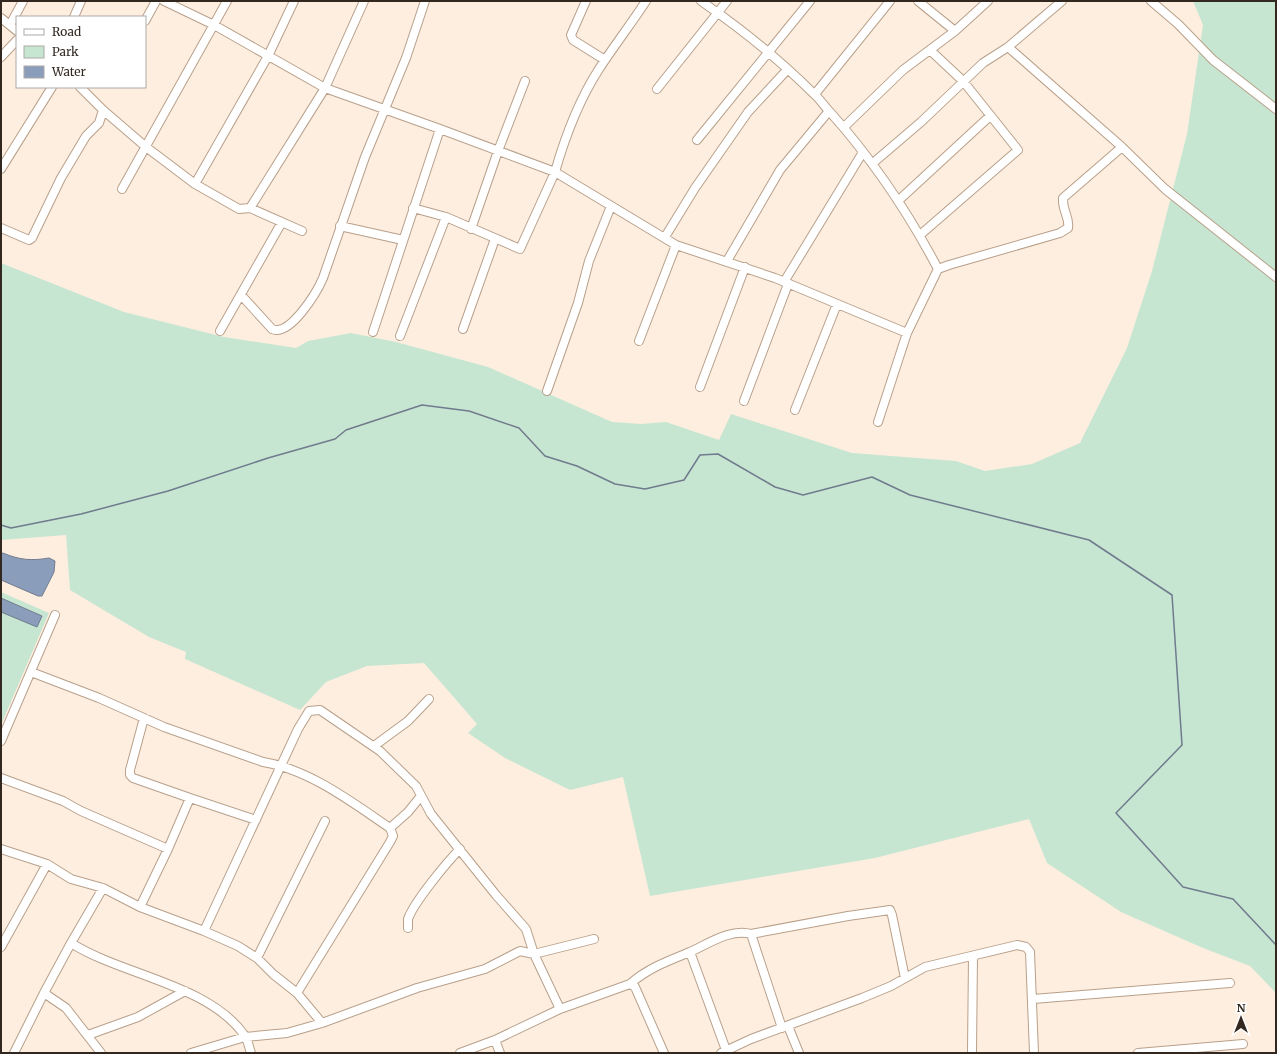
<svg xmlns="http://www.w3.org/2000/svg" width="1277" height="1054" font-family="Merriweather,serif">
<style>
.green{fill:#c6e6d1}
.water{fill:#8a9ebc;stroke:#707b8d}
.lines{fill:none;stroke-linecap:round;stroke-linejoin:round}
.stream{stroke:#707b8d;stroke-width:1.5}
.minor-casing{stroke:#b8a08a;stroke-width:10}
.minor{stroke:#fff;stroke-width:8}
</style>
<rect width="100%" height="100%" fill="#feeee0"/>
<path class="green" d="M1193,1H1276V993L1250,966L1203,948L1121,912L1047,863L1029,819L875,858L650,896L623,777L570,790L505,758L468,733L477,724L424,663L367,666L326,682L300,710L185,659L186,652L149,637L70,590L66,535L1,540V263L124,312L224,337L296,348L308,341L351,333L396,342L488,367L612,422L641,424L666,422L719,440L731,414L852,453L956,461L985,471L1032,464L1080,443L1127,348L1152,271L1187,134L1203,25Z
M1,592L49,613L1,725Z"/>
<path class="water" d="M3,553C19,560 32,561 49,558L55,561L54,572L42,596H38L1,580V554Z
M1,598L42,616L37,627L1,612Z"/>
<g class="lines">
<path class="stream" d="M1,525L11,528L81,514L168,491L268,458L335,439L346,430L422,405L469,411L519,428L545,456L577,466L615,484L645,489L684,480L700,455L718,454L775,487L803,495L872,477L910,495L1089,540L1172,595L1182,745L1116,813L1183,887L1233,899L1276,945"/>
<g class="minor-casing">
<path id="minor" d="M164,1L214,25L325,88L440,129L555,172C565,137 579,100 599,69C614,46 631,24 646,1
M586,1L571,35L573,40L605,60
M701,1C740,28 780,60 814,94C820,99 824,106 830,112C873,160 908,212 938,269
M918,1L955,31
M1151,1L1178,24L1213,60L1276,109
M74,17L81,1
M1,18L17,31
M145,21L156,1
M10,25L23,1
M1008,47L1122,147L1165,189L1276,277
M1,57L17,40
M657,89L727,1
M815,94L890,1
M103,110L146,147L195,184L239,209L250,208L325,88L364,1
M844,127L903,70L955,31L988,1
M697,140L810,1
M873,163L921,122L983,63L1008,47L1062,1
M1,169L52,87
M195,184L268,56L294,1
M122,189L227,1
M899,200L990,116
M250,208L302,231
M413,208L446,217L520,249L555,172L676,245L775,278L907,333
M340,226L403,240
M1,228L29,240L32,238L61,178L86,136L99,123L103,110L80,87
M471,229L498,151L525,81
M920,235L1018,150L963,81L930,50
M665,237L695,188L748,112L787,70
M727,261L780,170L829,111
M784,282L863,152
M241,295L272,329C290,337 317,292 323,278L365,157L406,58L425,1
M463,329L495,239
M220,331L282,222
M373,332L440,129
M400,336L446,217
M639,341L676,245
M700,387L745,267
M547,391L578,303L589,261L611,206
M744,401L788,284
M795,410L837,304
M878,422L907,333L938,269L949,265L1060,233L1068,228C1070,217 1062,211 1063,198L1122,147
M31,672L99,698L164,727L263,762C309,769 353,803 390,828L393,836L390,842L297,993
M144,718L130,770V775L133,778L190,798
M1,741L55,615
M374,746L408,721L429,699
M1,778L63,801L81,811L168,849L190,798L256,820
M390,828L408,812L421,796
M1,849L47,864L71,879L103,888L140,907L204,931L238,946L257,958L273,974L297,993L322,1023
M103,888L71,943C123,976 209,984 245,1036C248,1040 249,1048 251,1053
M140,907L168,849
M408,928C408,925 408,921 408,919C414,902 447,862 460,849
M204,931L298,729L309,711L320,710L380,751L416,786L431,814L496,895L526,929L534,954L594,939
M751,934L848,916L890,910L892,915L905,978
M1,947L47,864
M690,952L726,1050
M257,958L325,821
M630,984C648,968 668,961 690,952C708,944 731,928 751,934L782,1028
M44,993L71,943
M1033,999L1230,983
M788,1026L799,1053
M88,1035L138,1017L185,991
M495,1040L500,1053
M14,1053L44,993L66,1008L101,1053
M191,1053L245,1037L287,1033L322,1023L417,988L485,969L520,951L534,954L560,1009
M460,1053L495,1040L560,1009L630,984L635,987L664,1053
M721,1053L751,1039L862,998L891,986L925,967L1017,945L1026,947L1030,952L1034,1053
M972,1053L973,956
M1138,1053L1243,1044"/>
</g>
<use href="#minor" class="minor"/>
</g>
<rect width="1277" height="1054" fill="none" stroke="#322820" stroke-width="4"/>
<rect x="16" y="16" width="130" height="72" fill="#ffffff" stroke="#ada9a6"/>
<rect x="24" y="29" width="20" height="6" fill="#ffffff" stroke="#ada9a6"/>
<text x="52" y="36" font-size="12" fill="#322820">Road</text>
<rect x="24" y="46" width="20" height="12" fill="#c6e6d1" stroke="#ada9a6"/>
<text x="52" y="56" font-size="12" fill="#322820">Park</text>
<rect x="24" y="66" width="20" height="12" fill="#8a9ebc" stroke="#ada9a6"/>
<text x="52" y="76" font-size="12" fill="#322820">Water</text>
<g transform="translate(1241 1018)" stroke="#ffffff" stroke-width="3" paint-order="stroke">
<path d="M0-3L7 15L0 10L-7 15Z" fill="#322820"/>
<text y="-6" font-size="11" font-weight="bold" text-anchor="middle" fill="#322820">N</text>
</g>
</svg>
